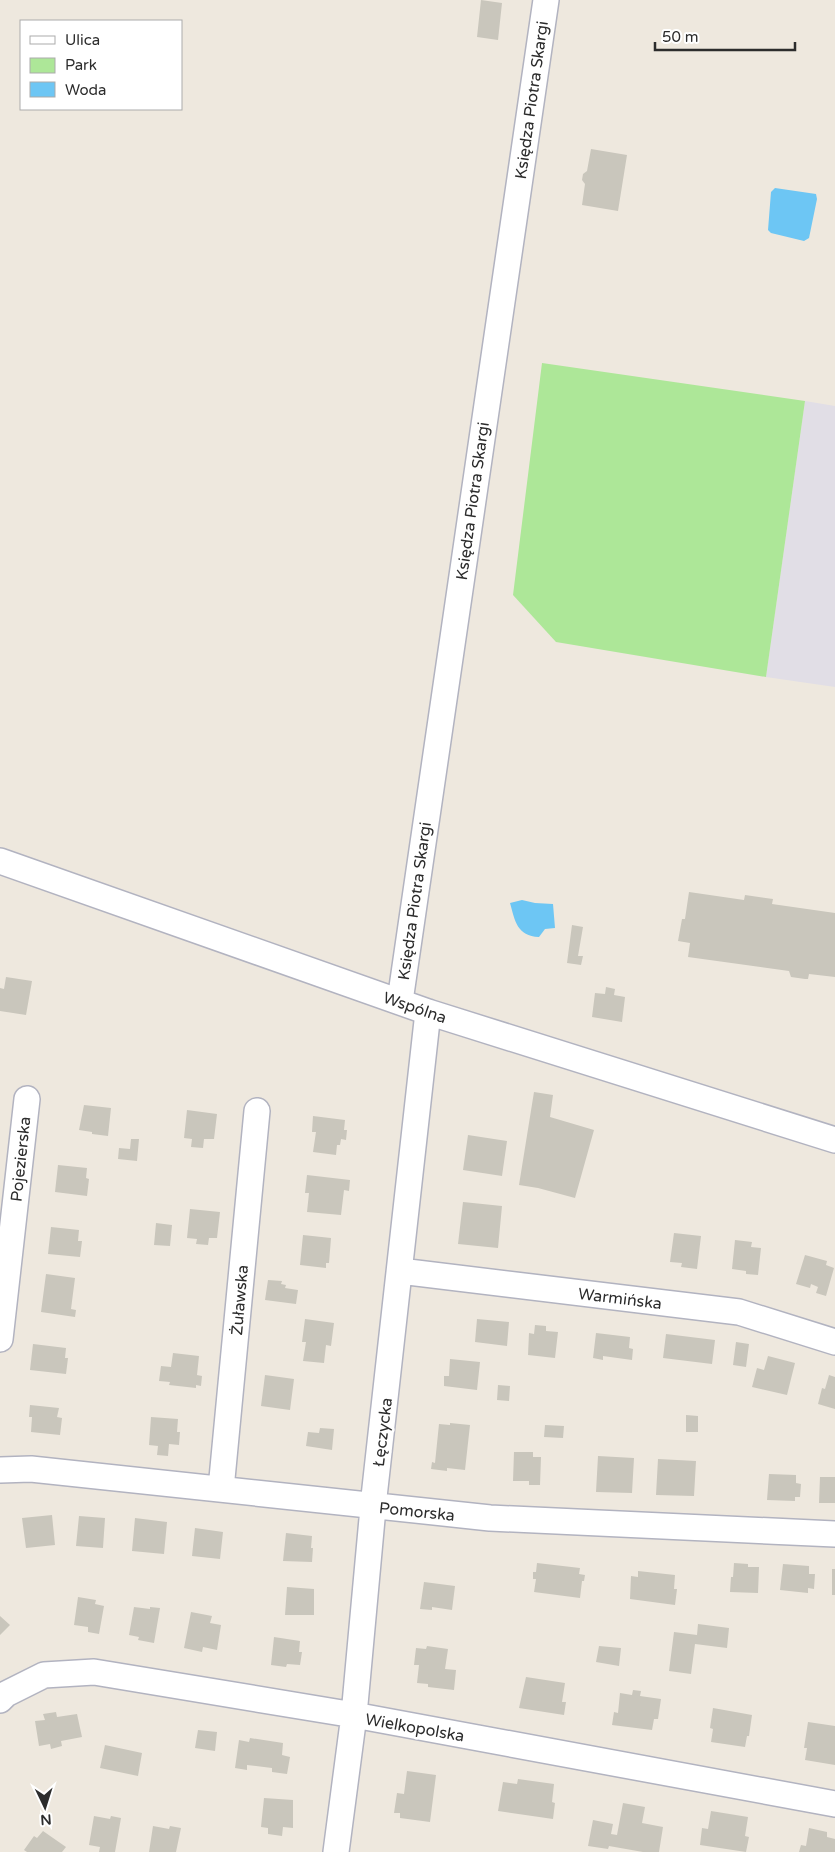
<svg xmlns="http://www.w3.org/2000/svg" width="835" height="1852" font-family="'Varela Round',sans-serif">
<style>
.industrial{fill:#e1dee6}
.green{fill:#ade798}
.water{fill:#6dc6f4}
.building{fill:#c9c6bc}
.lines{fill:none;stroke-linecap:round;stroke-linejoin:round}
.minor-casing{stroke:#b2b3c0;stroke-width:28}
.minor{stroke:#fff;stroke-width:25}
.labels{text-anchor:middle;stroke-width:5;stroke-linejoin:round;paint-order:stroke}
.street-label{font-size:16px;fill:#2c2c2c;stroke:#fff}
</style>
<rect width="100%" height="100%" fill="#eee8de"/>
<path class="industrial" d="M805,401L835,406V687L766,677Z"/>
<path class="green" d="M542,363L805,401L766,677L556,642L513,595Z"/>
<path class="water" d="M775,188L816,194L817,199L809,238L804,241L771,233L768,230L771,192Z
M522,900L535,903L553,904L555,928L545,929L539,937C517,936 515,921 510,903Z"/>
<path class="building" d="M481,0L502,3L498,40L477,37Z
M591,149L627,155L618,211L582,205L585,184L582,180L583,174L587,171Z
M689,892L744,900L745,895L773,899L772,904L835,913V977L809,974L808,979H805L791,977L789,971L688,957L690,943L678,941L682,919H685Z
M572,925L583,927L578,956H583L581,965L567,963Z
M6,977L32,981L26,1015L0,1011V988L4,989Z
M606,987L615,989L614,995L625,997L622,1022L592,1017L595,993L605,994Z
M534,1092L553,1095L550,1117L594,1130L575,1198L538,1188L519,1185Z
M84,1105L111,1108L108,1136L92,1134V1132L79,1130Z
M187,1110L217,1114L214,1139H204L203,1148L191,1147L192,1139L184,1138Z
M313,1116L345,1120L344,1130H347L346,1140L341,1139L340,1145H337L336,1155L313,1152L316,1132H312Z
M468,1135L507,1141L502,1176L463,1170Z
M131,1139H139L137,1161L118,1159L119,1148L130,1149Z
M58,1165L87,1168L86,1178L89,1179L87,1196L55,1192Z
M307,1175L350,1180L349,1191L344,1190L341,1215L307,1212L309,1193H305Z
M463,1202L502,1206L498,1248L458,1244Z
M190,1209L220,1212L217,1238H209L208,1245L196,1244L197,1239L187,1238Z
M156,1223L172,1225L170,1246L154,1245Z
M51,1227L79,1230L78,1241H82L80,1257L48,1254Z
M674,1233L701,1236L697,1269L681,1267L682,1263L670,1262Z
M303,1235L331,1238L329,1263H326V1268L300,1265Z
M735,1240L752,1242L751,1247L761,1248L758,1275L746,1274V1271L732,1269Z
M805,1255L827,1261L826,1265L834,1268L826,1296L816,1293L818,1287L811,1284L810,1288L796,1284Z
M46,1274L75,1278L71,1309L76,1310L75,1317L41,1312Z
M268,1280L282,1281L281,1284L286,1285L285,1288L298,1290L296,1304L265,1300Z
M305,1319L334,1323L331,1346L326,1345L324,1363L303,1361L306,1342H302Z
M477,1319L509,1322L507,1346L475,1342Z
M535,1325L546,1326V1331L558,1332L555,1358L528,1355L529,1333L534,1334Z
M596,1333L630,1337L629,1348L633,1349L632,1360L603,1356V1360L593,1358Z
M666,1334L715,1340L712,1364L663,1358Z
M736,1342L749,1344L746,1367L733,1365Z
M33,1344L66,1348L65,1358H68L66,1374L30,1370Z
M173,1353L199,1356L197,1375L202,1376L201,1386L196,1385V1388L169,1385L170,1382L159,1381L161,1366L171,1367Z
M768,1356L795,1363L787,1395L752,1387L757,1368L764,1370Z
M450,1359L480,1362L477,1390L444,1386V1376H449Z
M265,1375L294,1379L290,1410L261,1406Z
M829,1375L835,1377V1409L818,1404L822,1388L825,1389Z
M498,1385L510,1386L509,1401L497,1400Z
M30,1405L59,1408L57,1417L62,1418L60,1435L31,1432L32,1417H29Z
M686,1415L698,1416V1432H686Z
M151,1417L178,1419L177,1432H180L179,1445L169,1444L168,1456L157,1455L158,1446L149,1445Z
M450,1423L470,1425L465,1470L447,1468V1471L431,1469L432,1462L435,1463L439,1424L450,1425Z
M545,1425L564,1426L563,1438L544,1437Z
M320,1428L334,1429L332,1450L306,1446L308,1432L319,1433Z
M514,1452H533V1457H541L540,1485H529V1481H513Z
M598,1456L634,1458L632,1493L596,1492Z
M658,1459L696,1461L694,1496L656,1495Z
M769,1474L796,1475V1483L801,1484L800,1497H795V1501L767,1500Z
M820,1477H835V1503H819Z
M52,1515L55,1545L26,1548L22,1518Z
M79,1516L105,1518L103,1548L76,1546Z
M135,1518L167,1522L164,1554L132,1551Z
M195,1528L223,1532L220,1559L192,1556Z
M286,1533L312,1536L311,1548H313L312,1562L283,1561Z
M537,1563L580,1568L579,1574L585,1575L584,1581H582L580,1598L534,1592L536,1579H533V1572H536Z
M734,1563L748,1564V1567H759L758,1593L730,1592L731,1577H733Z
M783,1564L809,1566V1574H815L814,1589L808,1588V1593L780,1590Z
M832,1569H835V1595H832Z
M638,1571L675,1575L674,1589H677L675,1605L630,1599L631,1576L638,1577Z
M424,1582L455,1586L452,1610L432,1607V1610L420,1609Z
M287,1587L314,1589V1615H285Z
M78,1597L96,1600L95,1604L104,1606L99,1634L88,1632V1627L74,1625Z
M134,1607L150,1609V1607L160,1608L154,1643L138,1640L139,1637L129,1635Z
M191,1612L212,1616L210,1623L221,1625L217,1650L203,1647L202,1652L184,1648Z
M0,1616L10,1625L0,1635Z
M698,1624L729,1628L727,1648L695,1644L691,1674L669,1671L674,1632L697,1635Z
M274,1637L300,1641L299,1652H302L300,1665L287,1664L286,1667L271,1665Z
M427,1646L448,1649L445,1669L456,1670L454,1690L428,1687V1684L417,1683L419,1665H414L416,1648L426,1649Z
M599,1646L621,1648L619,1666L596,1662Z
M526,1677L565,1683L562,1702H566L564,1715L519,1708Z
M633,1690L641,1691L640,1696L661,1699L658,1719H654L652,1730L612,1725L614,1712L618,1713L620,1693L632,1695Z
M713,1708L752,1715L749,1736H747L745,1747L711,1742L713,1729L710,1728Z
M56,1712L57,1717L77,1714L82,1737L61,1741L62,1746L51,1749L50,1744L39,1746L35,1721L45,1720L43,1714Z
M808,1722L835,1726V1765L805,1760L807,1748H804Z
M198,1730L217,1732L215,1751L195,1748Z
M250,1738L283,1743L282,1755L290,1757L287,1774L272,1772V1768L247,1765V1770L235,1768L239,1740L249,1742Z
M105,1745L142,1753L138,1776L100,1768Z
M407,1771L436,1775L430,1822L400,1818V1813H394L397,1793L404,1794Z
M518,1779L554,1784L552,1802L555,1803L553,1819L498,1811L503,1782L517,1784Z
M264,1798L293,1800V1828L283,1827L282,1836L268,1834V1828L261,1827Z
M623,1803L645,1807L642,1823L663,1827L659,1852H643L609,1846L608,1849L588,1846L593,1820L613,1824L611,1834L617,1835Z
M711,1811L748,1817L745,1836L749,1837L746,1852L700,1845L702,1828L708,1829Z
M94,1816L110,1819L111,1816L121,1818L115,1852H99L100,1847L89,1845Z
M153,1826L169,1829L170,1826L181,1828L176,1852H149Z
M809,1828L827,1832V1837L835,1839V1852H799L801,1845L806,1846Z
M43,1831L66,1847L62,1852H27L24,1850L34,1836L37,1838Z"/>
<g class="lines">
<g class="minor-casing">
<path id="minor" d="M0,861L428,1012L835,1140
M400,1001L546,0
M400,1271L739,1312L835,1342
M0,1339L27,1099
M0,1470L31,1469L490,1518L835,1534
M221,1489L257,1111
M0,1700L6,1694L44,1675L94,1672L354,1715L835,1804
M336,1852L354,1715L374,1497L428,1012"/>
</g>
<use href="#minor" class="minor"/>
</g>
<g class="labels">
<g class="street-label">
<text transform="translate(531 100) rotate(-82)" y="6">Księdza Piotra Skargi</text>
<text transform="translate(472 501) rotate(-82)" y="6">Księdza Piotra Skargi</text>
<text transform="translate(414 901) rotate(-82)" y="6">Księdza Piotra Skargi</text>
<text transform="translate(415 1007) rotate(19)" y="6">Wspólna</text>
<text transform="translate(20 1159) rotate(-84)" y="6">Pojezierska</text>
<text transform="translate(620 1298) rotate(7)" y="6">Warmińska</text>
<text transform="translate(239 1300) rotate(-85)" y="6">Żuławska</text>
<text transform="translate(382 1432) rotate(-83)" y="6">Łęczycka</text>
<text transform="translate(417 1511) rotate(6)" y="6">Pomorska</text>
<text transform="translate(415 1727) rotate(10)" y="6">Wielkopolska</text>
</g>
</g>
<rect x="20" y="20" width="162" height="90" fill="#ffffff" stroke="#ababab"/>
<rect x="30" y="36" width="25" height="8" fill="#ffffff" stroke="#ababab"/>
<text x="65" y="45" font-size="15" fill="#2c2c2c">Ulica</text>
<rect x="30" y="58" width="25" height="15" fill="#ade798" stroke="#ababab"/>
<text x="65" y="70" font-size="15" fill="#2c2c2c">Park</text>
<rect x="30" y="82" width="25" height="15" fill="#6dc6f4" stroke="#ababab"/>
<text x="65" y="95" font-size="15" fill="#2c2c2c">Woda</text>
<g transform="translate(45 1807) rotate(176)" stroke="#ffffff" stroke-width="4" paint-order="stroke">
<path d="M0-4L9 19L0 12L-9 19Z" fill="#2c2c2c"/>
<text y="-8" font-size="14" font-weight="bold" text-anchor="middle" fill="#2c2c2c">N</text>
</g>
<path d="M655 42v8h140v-8" fill="none" stroke="#2c2c2c" stroke-width="2.5"/>
<text x="662" y="42" font-size="15" fill="#2c2c2c" stroke="#ffffff" stroke-width="4" paint-order="stroke">50 m</text>
</svg>
